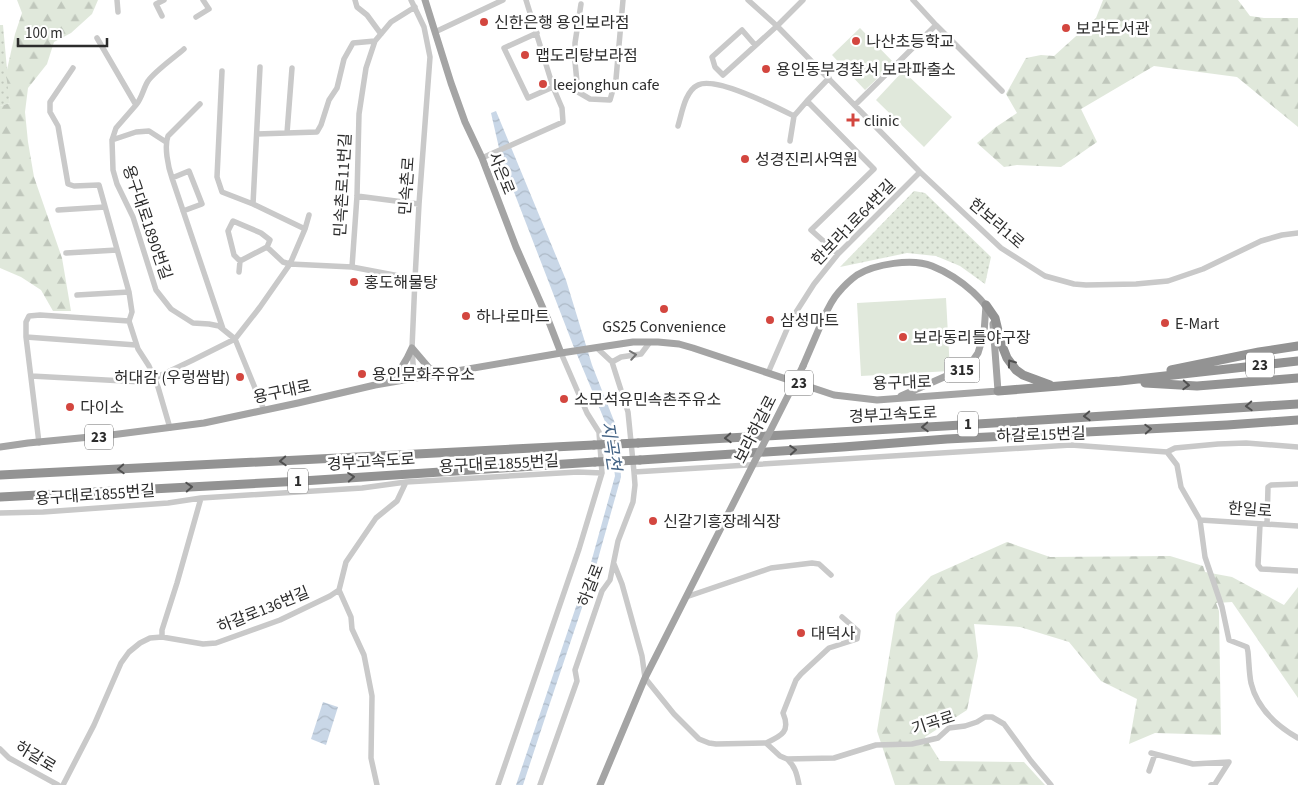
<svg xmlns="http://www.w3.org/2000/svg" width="1298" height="785" font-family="'Source Sans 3','Noto Sans KR',sans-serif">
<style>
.grass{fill:url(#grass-dots)}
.forest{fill:url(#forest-firs)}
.pitch{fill:#e0e8db}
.water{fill:url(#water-waves)}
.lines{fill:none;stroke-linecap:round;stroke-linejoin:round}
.minor{stroke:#c9c9c9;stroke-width:5.5}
.major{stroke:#a4a4a4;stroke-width:7}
.highway{stroke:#939393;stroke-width:9}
.major-bridge{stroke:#a4a4a4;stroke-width:7}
.highway-bridge{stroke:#939393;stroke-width:9}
.oneway{stroke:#737373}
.oneway2{stroke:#505050}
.poi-dot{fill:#d3463f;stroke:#fff;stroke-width:2}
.labels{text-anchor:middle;stroke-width:5;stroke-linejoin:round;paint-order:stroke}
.shield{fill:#fff;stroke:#6b6b6b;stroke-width:1}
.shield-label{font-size:15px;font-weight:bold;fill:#2c2c2c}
.poi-label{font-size:16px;fill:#2c2c2c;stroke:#fff;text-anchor:start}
.street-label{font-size:16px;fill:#2c2c2c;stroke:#fff}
.water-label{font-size:18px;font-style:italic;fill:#436385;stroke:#fff}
</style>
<defs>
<pattern id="grass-dots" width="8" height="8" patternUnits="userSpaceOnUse" patternTransform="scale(1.25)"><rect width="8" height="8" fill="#e0e8db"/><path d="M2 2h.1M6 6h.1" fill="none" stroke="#c0c7bc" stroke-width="1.8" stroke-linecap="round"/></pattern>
<pattern id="forest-firs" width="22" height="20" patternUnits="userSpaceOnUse" patternTransform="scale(1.25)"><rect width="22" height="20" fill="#e0e8db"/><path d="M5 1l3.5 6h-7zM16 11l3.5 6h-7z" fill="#c0c7bc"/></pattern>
<pattern id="water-waves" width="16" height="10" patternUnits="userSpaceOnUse" patternTransform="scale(1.25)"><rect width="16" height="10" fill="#c9d7e7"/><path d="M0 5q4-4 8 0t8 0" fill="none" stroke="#adb9c6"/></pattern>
</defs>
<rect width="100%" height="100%" fill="#fff"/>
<path class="grass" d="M0,25H3L10,103L0,106Z
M914,191L925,193L991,257L985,284L960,266L936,256L907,253L840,267Z"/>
<path class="forest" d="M17,0H98L92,14L71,33L54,42L47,64L28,88L25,112L28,142L34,177L62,258L71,311H53L41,290L21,277L0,268V106L10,103L6,74L15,34L22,13Z
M1103,0H1238L1250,16L1264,18H1298V127L1237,77L1154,66L1081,109L1097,142L1061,167L1017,165L1004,167L977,143L996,127L1017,113L1006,94L1026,58L1041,55L1054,56L1096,18Z
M1007,542L1050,557L1170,556L1203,566L1205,572L1232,577L1284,605L1298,587V698L1232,602L1216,603L1219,611L1221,735L1155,733L1129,744L1137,699L1101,681L1069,642L1020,627L974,624L978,656L967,710L925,737L940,761L1024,762L1045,785H895L877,731L896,614L931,576Z"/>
<path class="pitch" d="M860,28L894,63L865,90L832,55Z
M903,71L952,117L924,147L876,100Z
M946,298L950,371L861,376L857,303Z"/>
<path class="water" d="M496,111L566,280L592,365L618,431L621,477L596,566L547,712L523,785H516L592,559L615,476L609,431L573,345L502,161L491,113Z
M323,702L338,707L326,745L311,739Z"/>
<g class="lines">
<path class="minor" d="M117,0L118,12
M355,0L357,7L367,15L381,34
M411,0L424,27L430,57L419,204L415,279L412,348L414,378
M748,0L777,26L920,172L1001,248L1045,276L1074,284L1086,285L1136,284L1168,281L1203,269L1261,241L1282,235L1298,233
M913,0L936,25
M581,4L575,43V62L578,92L590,99L610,100L616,79L623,0
M415,7L391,22L375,41L366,68L359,114L357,196L352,267L415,279
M162,16L156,4L164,0
M196,17L209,9L203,0
M435,32L503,0
M537,33L504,48L528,98L553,87
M97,38L136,105L116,128L112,140L113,170L117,184L133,217L156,290L171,309L193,323L209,324L219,326L235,339L264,410
M755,45L742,30L712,57L715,67L723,75L777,26L803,0
M260,67L253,204L305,229L290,264L352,267
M73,68L50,102V112L58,126L68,184L74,186L99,185L129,292L132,312L129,321L138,349L149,366L158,387L170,428
M292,68L287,133L317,132L321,125L329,100L337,88L344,59L353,43L375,41
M222,71L217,177L222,192L253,204
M829,78L807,101L874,169L811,230L838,254
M136,105C142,98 143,89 148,81C155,71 175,57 184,49
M855,105L936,25L1002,91
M678,126C682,113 685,91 698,85C716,76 776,107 794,116
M257,134L287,133
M112,140L136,132L149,131L166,142
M790,141L794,116L807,101
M482,158L563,122L562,108L553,87L526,0
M172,178C168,167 164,146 168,136L200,104
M357,196L419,204
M58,210L105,207
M183,211L202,204L189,171L172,178L223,329
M305,229L309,215
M66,253L117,250
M239,272L240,261
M77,295L129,292
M26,337L136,345
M597,348L612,362
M612,362L621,357L641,354L650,342
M768,373L791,320L814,284L838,254L920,172
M31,376L143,382L155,378L193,360L235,339L260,307L290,264L283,262L267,247L240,261L234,255L228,231L233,221L261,233L270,240L267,247
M39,443L26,337V322L29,316L40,315L129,321
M1167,452L1177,465L1181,487L1200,520L1205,557L1222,607L1229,640L1247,647L1248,652C1249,662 1249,673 1251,683C1257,708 1277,726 1298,738
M634,472L1071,445L1167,452L1175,448L1218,444L1246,443L1298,447
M0,513L43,512L168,503L201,498L362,488L406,482L578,472L602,473L599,432L587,413L561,353
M1200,520L1298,526
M1260,524L1258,565L1261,569L1298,571
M1267,524L1268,487L1271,485L1298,484
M614,564L622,584L642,656L645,678L674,714L699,739L709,743L716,744L766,743L780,756L787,759L834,758L876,745L912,744L938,738L949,728L965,726L977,722L985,717H992L1004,724L1031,761L1051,785
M339,590L351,617L352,629L364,655L372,696L371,758L377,785
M686,597L771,568L812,563L819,564L831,575
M162,637V630L177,583L201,498
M766,743C781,736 791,732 783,713L796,680L801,674L829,648L857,639L858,631L842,617
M0,749L9,758L58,785
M1151,753L1193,764L1229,762L1215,784L1211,785
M787,759C795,766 797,774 799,785
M1149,771L1155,754
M63,785L94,725L121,663L129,652L140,643L150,638L162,637L203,644L216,643L280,620L330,596L339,590L346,562L376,518L397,501L406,482
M498,785L579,549L602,473
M540,785L577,681L575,670L602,591L610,580L618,541L633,502L635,485L634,472L628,412L612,362"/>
<path class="major" d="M425,0L451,83L465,122L482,158L516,247L549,322L561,353
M803,366C809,352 815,338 821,324C826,313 830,302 838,293C843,287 850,280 857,275C875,264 912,258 932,266C947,272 961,281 973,292C979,298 985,303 988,310
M389,382C400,372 406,362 412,348L429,368L440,373
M901,396L969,366L978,353L984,333L986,305
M0,447L28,443L111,435L204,423L298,403L375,385L561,353L633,342H658L679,344L693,348L834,395L877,400L998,391L993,324
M600,785L645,678L725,520"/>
<path class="highway" d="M986,305L995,318L1001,343L1007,358L1016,370L1023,375L1050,385
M1171,370L1259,352L1298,346
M1145,383L1197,386L1298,378
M998,391L1120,381L1298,361
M638,443L945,426L1298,404
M640,460L843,447L947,439L1227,425L1298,420
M0,475L594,445
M0,497L302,481L595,462"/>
<path class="major-bridge" d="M725,520L803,366"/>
<path class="highway-bridge" d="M594,445L638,443
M595,462L640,460"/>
</g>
<defs><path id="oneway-chevron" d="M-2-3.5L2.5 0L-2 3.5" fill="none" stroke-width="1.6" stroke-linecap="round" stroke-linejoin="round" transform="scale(1.25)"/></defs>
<use class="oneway" href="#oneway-chevron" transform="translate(633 355) rotate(-9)"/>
<g class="oneway2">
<use href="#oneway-chevron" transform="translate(1011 363) rotate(-126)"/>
<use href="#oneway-chevron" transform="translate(1186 385) rotate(3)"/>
<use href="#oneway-chevron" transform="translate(1249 406) rotate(177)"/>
<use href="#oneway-chevron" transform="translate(1087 416) rotate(177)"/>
<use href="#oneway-chevron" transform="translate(925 427) rotate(177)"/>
<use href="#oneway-chevron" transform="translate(1148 429) rotate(-3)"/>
<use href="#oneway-chevron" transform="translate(728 438) rotate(177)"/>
<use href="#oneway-chevron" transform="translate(793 450) rotate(-4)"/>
<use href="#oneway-chevron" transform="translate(283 461) rotate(177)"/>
<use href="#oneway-chevron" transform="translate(121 469) rotate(177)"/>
<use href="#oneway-chevron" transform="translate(351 477) rotate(-4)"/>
<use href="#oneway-chevron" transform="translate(189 487) rotate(-3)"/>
</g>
<g class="poi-dot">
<circle cx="484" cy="22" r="5"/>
<circle cx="1066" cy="28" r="5"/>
<circle cx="856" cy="41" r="5"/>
<circle cx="525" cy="55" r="5"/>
<circle cx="766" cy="69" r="5"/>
<circle cx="543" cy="84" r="5"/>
<path d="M850.5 112.5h5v5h5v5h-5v5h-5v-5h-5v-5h5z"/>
<circle cx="745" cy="159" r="5"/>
<circle cx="354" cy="282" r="5"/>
<circle cx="664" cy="309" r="5"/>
<circle cx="466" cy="316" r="5"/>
<circle cx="770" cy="320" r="5"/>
<circle cx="1165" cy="323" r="5"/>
<circle cx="903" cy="337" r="5"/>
<circle cx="362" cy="374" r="5"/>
<circle cx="240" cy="377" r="5"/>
<circle cx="564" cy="399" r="5"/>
<circle cx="70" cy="407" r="5"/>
<circle cx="653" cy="521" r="5"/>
<circle cx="801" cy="633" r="5"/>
</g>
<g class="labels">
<g class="shield">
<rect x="1246" y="352.5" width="28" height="25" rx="4"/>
<rect x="944.5" y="357.5" width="35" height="25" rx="4"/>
<rect x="785" y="370.5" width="28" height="25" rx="4"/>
<rect x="958" y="411.5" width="20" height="25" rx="4"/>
<rect x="85" y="424.5" width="28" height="25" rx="4"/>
<rect x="288" y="468.5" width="20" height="25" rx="4"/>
</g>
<g class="shield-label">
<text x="1260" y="370">23</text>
<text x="962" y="375">315</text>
<text x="799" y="388">23</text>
<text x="968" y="429">1</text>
<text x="99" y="442">23</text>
<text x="298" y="486">1</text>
</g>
<g class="poi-label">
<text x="494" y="28">신한은행 용인보라점</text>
<text x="1076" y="34">보라도서관</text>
<text x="866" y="47">나산초등학교</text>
<text x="535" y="61">맵도리탕보라점</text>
<text x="776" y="75">용인동부경찰서 보라파출소</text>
<text x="553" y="90">leejonghun cafe</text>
<text x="864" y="126">clinic</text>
<text x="755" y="165">성경진리사역원</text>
<text x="364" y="288">홍도해물탕</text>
<text x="476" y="322">하나로마트</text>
<text x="780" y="326">삼성마트</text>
<text x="1175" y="329">E-Mart</text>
<text x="664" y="332" text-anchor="middle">GS25 Convenience</text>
<text x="913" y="343">보라동리틀야구장</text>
<text x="372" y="380">용인문화주유소</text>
<text x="230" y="383" text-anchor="end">허대감 (우렁쌈밥)</text>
<text x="574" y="405">소모석유민속촌주유소</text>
<text x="80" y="413">다이소</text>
<text x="663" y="527">신갈기흥장례식장</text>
<text x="811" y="639">대덕사</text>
</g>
<g class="street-label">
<text transform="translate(502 173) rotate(68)" y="6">사은로</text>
<text transform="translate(342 185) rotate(-87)" y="6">민속촌로11번길</text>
<text transform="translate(406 186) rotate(-86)" y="6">민속촌로</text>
<text transform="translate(148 222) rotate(71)" y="6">용구대로1890번길</text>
<text transform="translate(853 222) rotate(-46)" y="6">한보라1로64번길</text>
<text transform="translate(997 223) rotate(41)" y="6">한보라1로</text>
<text transform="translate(902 382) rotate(-2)" y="6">용구대로</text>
<text transform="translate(282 391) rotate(-12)" y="6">용구대로</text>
<text transform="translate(893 414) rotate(-3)" y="6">경부고속도로</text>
<text transform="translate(755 429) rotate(-63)" y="6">보라하갈로</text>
<text transform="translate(1041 434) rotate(-2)" y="6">하갈로15번길</text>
<text transform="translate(371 461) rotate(-4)" y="6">경부고속도로</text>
<text transform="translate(499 463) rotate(-3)" y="6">용구대로1855번길</text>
<text transform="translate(95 494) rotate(-4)" y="6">용구대로1855번길</text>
<text transform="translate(1250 509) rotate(4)" y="6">한일로</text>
<text transform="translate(590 585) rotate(-69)" y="6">하갈로</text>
<text transform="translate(263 609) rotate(-22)" y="6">하갈로136번길</text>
<text transform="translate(933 722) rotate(-18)" y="6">기곡로</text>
<text transform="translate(36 756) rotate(31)" y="6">하갈로</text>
</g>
<g class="water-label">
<text transform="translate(611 446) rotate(81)" y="6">지곡천</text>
</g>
</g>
<path d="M18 38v8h89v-8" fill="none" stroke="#2c2c2c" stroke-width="2.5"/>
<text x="25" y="38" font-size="15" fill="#2c2c2c" stroke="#ffffff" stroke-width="4" paint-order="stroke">100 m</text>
</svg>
